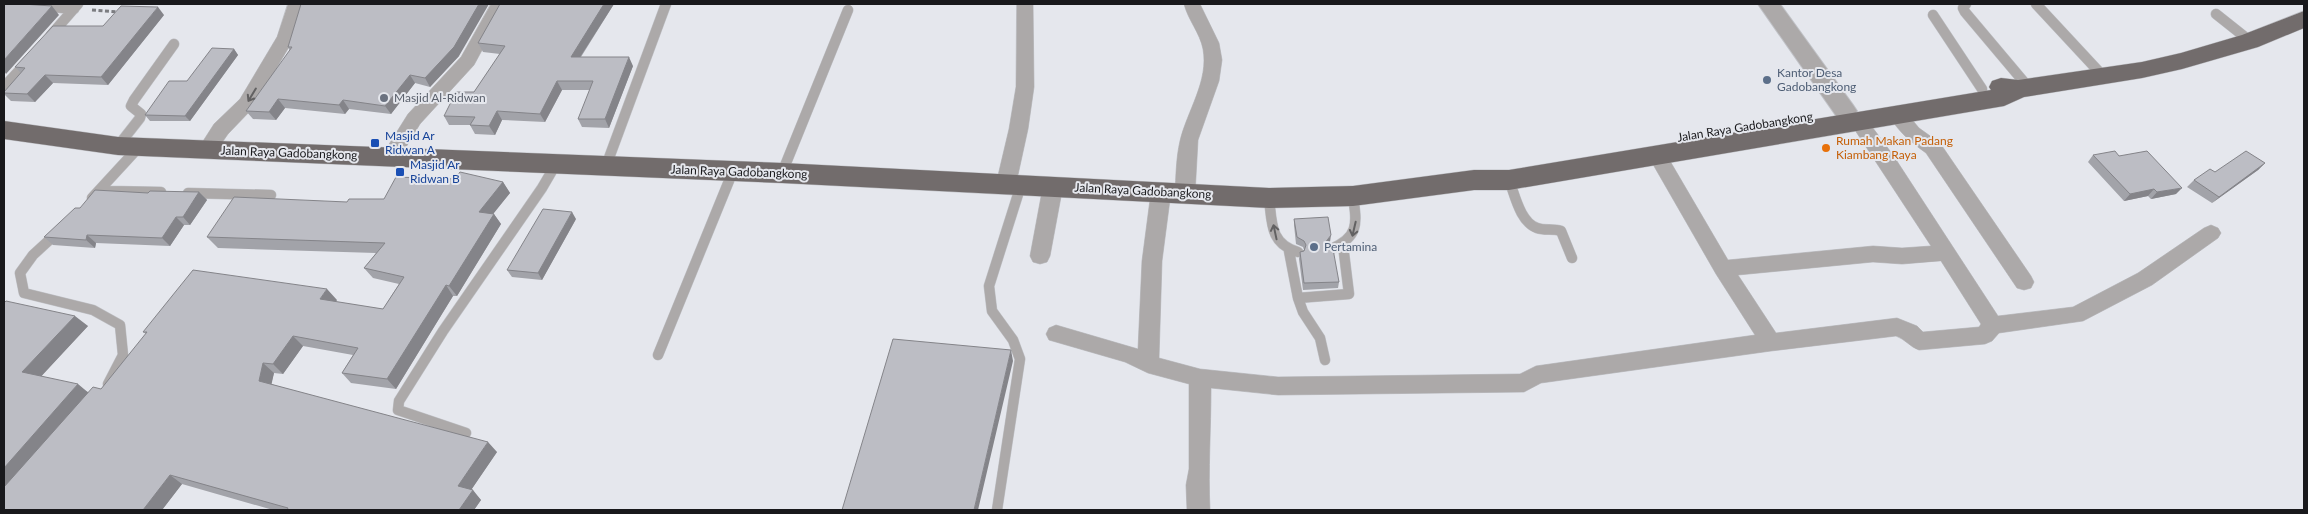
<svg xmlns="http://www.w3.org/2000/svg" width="2308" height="514" font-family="Lato,sans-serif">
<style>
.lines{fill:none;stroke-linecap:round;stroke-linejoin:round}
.service-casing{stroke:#c0c2c7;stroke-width:11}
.minor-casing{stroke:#c0c2c7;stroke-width:1}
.tertiary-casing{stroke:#c0c2c7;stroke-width:2}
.trunk-casing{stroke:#c0c2c7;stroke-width:1}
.path{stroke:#7b7c80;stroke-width:3;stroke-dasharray:4 2.5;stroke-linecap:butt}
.service{stroke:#aca9a9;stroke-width:10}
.minor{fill:#aca9a9;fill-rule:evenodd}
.tertiary{fill:#aca9a9;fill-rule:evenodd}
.trunk{fill:#726c6c;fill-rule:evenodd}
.wall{fill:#a2a3a9}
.shaded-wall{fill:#848489}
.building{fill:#bcbdc4;stroke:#848489}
.oneway{stroke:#626162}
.service-dot{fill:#5c6f8a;stroke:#e5e7ed;stroke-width:2}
.worship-dot{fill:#6b7280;stroke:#e5e7ed;stroke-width:2}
.transit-dot{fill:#1a4fb4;stroke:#e5e7ed;stroke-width:2}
.food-dot{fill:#e8710a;stroke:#e5e7ed;stroke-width:2}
.labels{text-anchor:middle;stroke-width:4;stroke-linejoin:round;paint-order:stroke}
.service-label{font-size:12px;fill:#4e5e75;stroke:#e5e7ed;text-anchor:start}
.worship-label{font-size:12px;fill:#5b616d;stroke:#e5e7ed;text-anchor:start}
.street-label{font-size:12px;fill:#19191c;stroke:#e5e7ed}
.transit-label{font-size:12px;fill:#164399;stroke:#e5e7ed;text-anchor:start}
.food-label{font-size:12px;fill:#c56008;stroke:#e5e7ed;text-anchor:start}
</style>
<rect width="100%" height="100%" fill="#e5e7ed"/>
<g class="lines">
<g class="service-casing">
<path id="service" d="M17,4L74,9
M1966,4L1963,8L1965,12L2029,88
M2036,4L2102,75
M2216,14L2250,41
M1933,15L1982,89
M51,35L78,4
M4,87L28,61
M118,146L140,118L141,114L131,106L134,100L174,44
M606,166L666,4
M782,173L848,10
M1509,180C1515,195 1520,222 1537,228C1545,231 1553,228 1561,231L1572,258
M108,191L161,192
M188,193L271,195
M92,198L139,147
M1269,198C1272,223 1270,244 1298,252
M57,233L33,255L20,273L24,293L93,310L120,325L123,355L108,384
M1331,249C1359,237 1357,224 1353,196
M1289,251L1298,298L1303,312L1320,338L1325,360
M1298,298L1349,294L1343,245
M658,355L733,171
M466,433L398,410L399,401L443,331L542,188L556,164
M997,510L1020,359L1013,340L992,311L989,286L1021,185"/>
</g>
<g class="minor-casing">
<path id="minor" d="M288,4H304L295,37L252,109L228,134L214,154L207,156L200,154L198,149L214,124L240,99L277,37Z
M491,4H507L474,65L420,124L397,162L390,164L383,162L381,157L408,114L461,57Z
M1017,4H1033L1034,87L1028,129L1016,184L1013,189L1006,191L999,189L996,184L1009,129L1016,87Z
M1184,4H1200L1219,43L1222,60L1219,81L1198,140L1195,194L1192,199L1185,201L1178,199L1175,194C1176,176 1176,158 1180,141C1187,111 1209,81 1203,49C1200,33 1188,20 1184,4Z
M1898,108L1904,110L1919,128L1940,143L2031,276L2034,282L2031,288L2024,290L2017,288L1926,153C1911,142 1898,132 1889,115L1892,110Z
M1858,114L1864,116L1893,155L1998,316L2073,307L2138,273L2204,228L2211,225L2218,228L2221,233L2218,238L2152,285L2083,321L1999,333L1992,341L1985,344L1919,350C1910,347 1905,339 1896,336L1771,351L1541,383L1524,392L1278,395L1211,388C1211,429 1208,470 1210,510H1187L1186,485L1189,469V384L1148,373L1125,362L1049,340L1046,334L1049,328L1056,325L1138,349L1142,261L1151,192L1154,187L1161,185L1168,187L1171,192L1162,261L1159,358L1200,369L1278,377L1520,374L1536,366L1755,335L1716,274L1647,154L1649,149L1656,147L1663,149L1728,260L1873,246L1902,248L1931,246L1849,121L1852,116ZM1941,261L1981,324L1979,327L1923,332L1917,326L1897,318L1776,333L1738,275L1873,262L1902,264Z
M1053,179L1060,181L1063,186L1050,256L1047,262L1040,264L1033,262L1030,256L1043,186L1046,181Z"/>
</g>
<g class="tertiary-casing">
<path id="tertiary" d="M1758,4H1780L1853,105L1857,111L1853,117L1845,120L1837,117Z"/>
</g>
<g class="trunk-casing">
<path id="trunk" d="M2304,11V28L2258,47L2182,69L2142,78L2024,97L2004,106L1509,190H1474L1353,206L1269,208L782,183L118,155L4,139V121L118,137L782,163L1269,188L1353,186L1474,170H1509L1991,90L1989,87L1992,81L2001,78L2018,80L2142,62L2181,53L2242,35Z"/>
</g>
<path class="path" d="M92,10L118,12"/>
<use href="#service" class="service"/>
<use href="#minor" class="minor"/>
<use href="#tertiary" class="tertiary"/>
<use href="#trunk" class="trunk"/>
</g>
<path class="wall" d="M614,4L581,57L633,66L609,128L582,127L578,119L590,90H562L545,122L502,120L495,135L475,134L470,125H449L444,116L474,92L500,54L483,52L478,43Z
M164,15L108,85L53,83L35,102L11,101L4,94V92L21,73L15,67L103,26Z
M288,47L459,56L430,87L415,83L391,114L349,109L345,114L285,108L276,120L253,119L246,111L290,51Z
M234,49L238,55L190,121H150L145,115L187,81Z
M2093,155L2119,156L2176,194L2151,199L2148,196L2124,201L2088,162Z
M2265,163L2258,170L2212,203L2187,187L2194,180L2215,172Z
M503,182L510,193L493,213L501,224L457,296H453L396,389L351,383L342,373L353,355L303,346L283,374L274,373L271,384L497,452L471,490L481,500L474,510H273L182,484L162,510H4V303L88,326L41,376L88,392L101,389L146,334L143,332L337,300L335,302L383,309L399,284L373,278L364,268L376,253L218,248L207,237L347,202L384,199Z
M199,192L207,200L190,225H184L170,246L96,243L95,248L53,245L44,237L80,208L148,193Z
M576,219L542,280L512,277L507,270Z
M1294,219L1330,242L1327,246L1339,282L1338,288L1303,290L1299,259L1300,252L1304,250L1303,247L1296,244L1294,225Z"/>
<path class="shaded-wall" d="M479,4H489L459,56L430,87L425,78Z
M604,4H614L575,65L571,57Z
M52,6L59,15L6,74L4,71V60Z
M158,7L164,15L108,85L101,77Z
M234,49L238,55L190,121L185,116Z
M629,57L633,66L609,128L605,119Z
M45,75L53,83L35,102L27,94Z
M410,75L415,83L391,114L385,106Z
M557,81L562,90L545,122L540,114Z
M278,99L285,108L276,120L269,112Z
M343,100L349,109L345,114L339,105Z
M497,111L502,120L495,135L489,126Z
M2265,163L2258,170L2212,203L2219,197Z
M503,182L510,193L486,223L479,212Z
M2182,188L2176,194L2151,199L2157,192Z
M2154,189L2148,196L2124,201L2130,194Z
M199,192L207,200L190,225L183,217Z
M572,212L576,219L542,280L538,273Z
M494,214L501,224L457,296L449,286Z
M176,217L184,225L170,246L162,238Z
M87,235L96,243L95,248L86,240Z
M1331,235L1330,242L1324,249L1325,243Z
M446,285L453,296L396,389L387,379Z
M327,289L337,300L330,310L320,299Z
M75,316L88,326L36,382L22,372Z
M293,336L303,346L283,374L273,364Z
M1011,350L1013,361L978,510H974Z
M263,363L274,373L270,391L259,381Z
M78,384L90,394L4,494V468Z
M488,442L497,452L467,496L458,486Z
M170,475L182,484L162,510H143Z
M473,490L481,500L474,510H459Z"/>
<path class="building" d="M4,4H22L52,6L4,60Z
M301,4H479L454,47L425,78L410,75L385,106L343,100L339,105L278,99L269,112L246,111L292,47H288Z
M500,4H604L571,57H629L605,119H578L593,81H557L540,114L497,111L489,126L470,125L475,117L444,116L456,92H474L505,46L478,43Z
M121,6L158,7L101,77L45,75L27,94L4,93V92L25,68L15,67L53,26H103Z
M212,48L234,49L185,116L145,115L169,81H187Z
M2115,151L2119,156L2147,151L2182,188L2157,192L2154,189L2130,194L2093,155Z
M2246,151L2265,163L2219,197L2194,180L2210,169L2215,172Z
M460,172L503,182L479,212L494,214L449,286L446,285L387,379L342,373L358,348L293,336L273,364L263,363L259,381L488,442L458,486L473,490L459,510H287L288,508L170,475L143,510H4V487L93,387L101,389L147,332H143L193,270L327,289L320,299L383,309L404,277L364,268L385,243L207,237L234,197L347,202L349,199H384L396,177L454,179Z
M95,190L148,193L150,191L199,192L183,217H176L162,238L87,235L86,240L44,237L75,208H80Z
M543,209L572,212L538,273L507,270Z
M1328,217L1331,235L1325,243L1328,248L1333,249L1339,282L1304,283L1300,252L1304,251L1306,245L1304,241L1297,237L1294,219Z
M6,301L75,316L22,372L78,384L4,468V303Z
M893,339L1011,350L974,510H842Z"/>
<defs><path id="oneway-shaft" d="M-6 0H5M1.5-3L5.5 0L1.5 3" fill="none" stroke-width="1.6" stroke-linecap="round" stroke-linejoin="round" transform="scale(1.25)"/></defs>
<g class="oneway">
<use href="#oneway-shaft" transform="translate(252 95) rotate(121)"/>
<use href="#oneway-shaft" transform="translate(1354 229) rotate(103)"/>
<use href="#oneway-shaft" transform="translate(1275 232) rotate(-102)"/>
</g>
<g class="service-dot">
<circle cx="1767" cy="80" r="5"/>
<circle cx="1314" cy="247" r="5"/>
</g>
<circle class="worship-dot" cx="384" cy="98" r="5"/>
<g class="transit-dot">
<rect x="370" y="138" width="10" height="10" rx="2.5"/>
<rect x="395" y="167" width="10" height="10" rx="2.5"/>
</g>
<circle class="food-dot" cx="1826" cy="148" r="5"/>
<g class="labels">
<g class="service-label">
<text x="1777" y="77">Kantor Desa<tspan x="1777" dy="14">Gadobangkong</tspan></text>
<text x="1324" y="251">Pertamina</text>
</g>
<g class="worship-label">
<text x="394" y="102">Masjid Al-Ridwan</text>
</g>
<g class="street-label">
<text transform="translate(1745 127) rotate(-9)" y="4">Jalan Raya Gadobangkong</text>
<text transform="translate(289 153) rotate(2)" y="4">Jalan Raya Gadobangkong</text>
<text transform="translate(739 172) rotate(2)" y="4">Jalan Raya Gadobangkong</text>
<text transform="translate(1143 191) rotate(3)" y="4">Jalan Raya Gadobangkong</text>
</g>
<g class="transit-label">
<text x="385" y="140">Masjid Ar<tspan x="385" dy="14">Ridwan A</tspan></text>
<text x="410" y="169">Masjid Ar<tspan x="410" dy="14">Ridwan B</tspan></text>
</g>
<g class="food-label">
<text x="1836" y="145">Rumah Makan Padang<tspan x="1836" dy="14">Kiambang Raya</tspan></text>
</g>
</g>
<rect width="2308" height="514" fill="none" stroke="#19191c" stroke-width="10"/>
</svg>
